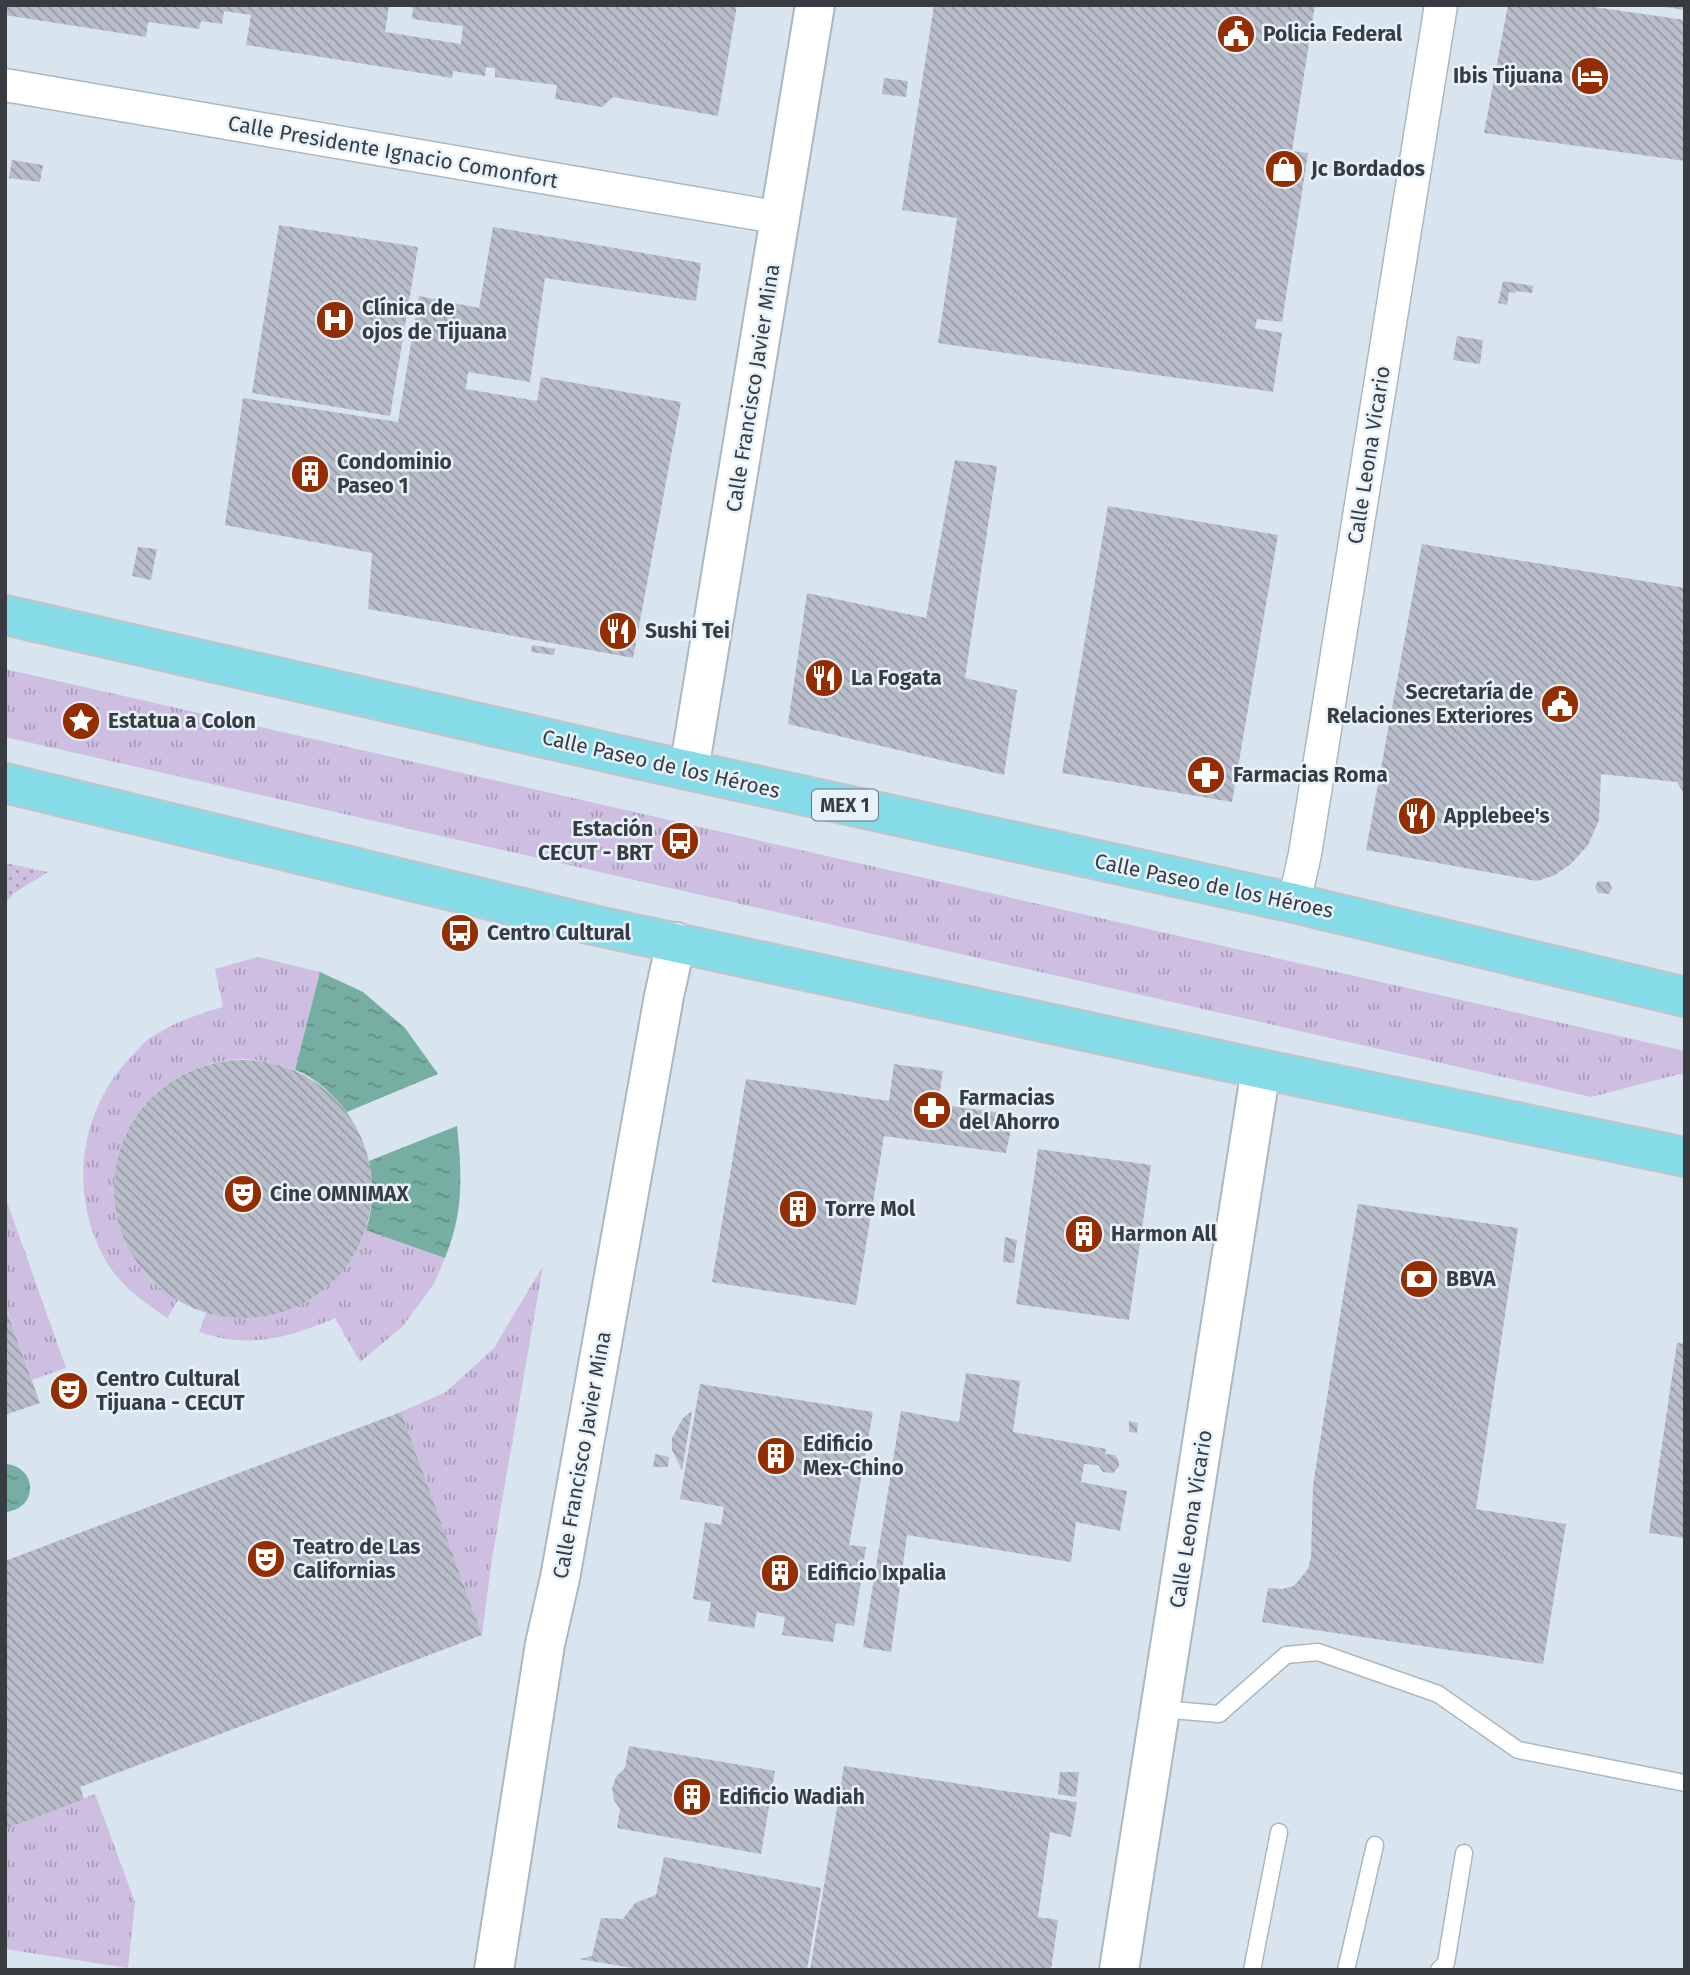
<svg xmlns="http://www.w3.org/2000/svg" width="1690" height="1975" font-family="'Fira Sans',sans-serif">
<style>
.grass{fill:url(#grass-tufts)}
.park{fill:url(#park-dots)}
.water{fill:url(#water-ripples)}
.building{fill:url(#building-back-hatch)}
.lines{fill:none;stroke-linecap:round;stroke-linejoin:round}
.lane-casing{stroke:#acb8c1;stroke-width:19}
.street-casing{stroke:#acb8c1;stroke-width:35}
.secondary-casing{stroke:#acb8c1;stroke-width:42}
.primary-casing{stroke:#c3c4c6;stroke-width:42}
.lane{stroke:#fff;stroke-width:16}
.street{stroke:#fff;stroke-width:32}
.secondary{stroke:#fff;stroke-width:38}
.primary{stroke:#86dbe9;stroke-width:38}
.labels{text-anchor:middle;stroke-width:5;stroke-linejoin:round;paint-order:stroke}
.shield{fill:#e5f1fb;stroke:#6c7278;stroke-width:2}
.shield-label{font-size:19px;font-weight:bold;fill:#383c40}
.poi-label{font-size:21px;font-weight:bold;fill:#383c40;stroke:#e5f1fb;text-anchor:start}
.street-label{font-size:21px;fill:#383c40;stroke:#e5f1fb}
</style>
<defs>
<pattern id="grass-tufts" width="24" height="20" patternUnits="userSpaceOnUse" patternTransform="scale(1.75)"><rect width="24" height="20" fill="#cebfe2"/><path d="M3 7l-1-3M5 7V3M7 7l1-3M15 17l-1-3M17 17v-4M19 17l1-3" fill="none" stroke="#a89cb9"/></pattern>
<pattern id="park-dots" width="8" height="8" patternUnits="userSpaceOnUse" patternTransform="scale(1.75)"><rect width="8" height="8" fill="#cebfe2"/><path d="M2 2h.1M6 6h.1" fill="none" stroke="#a89cb9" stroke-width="1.8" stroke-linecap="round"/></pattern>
<pattern id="water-ripples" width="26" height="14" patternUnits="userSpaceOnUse" patternTransform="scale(1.75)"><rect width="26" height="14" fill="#77aea2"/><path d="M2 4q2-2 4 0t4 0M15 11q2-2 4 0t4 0" fill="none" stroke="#638f85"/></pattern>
<pattern id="building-back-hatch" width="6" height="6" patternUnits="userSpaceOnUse" patternTransform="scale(1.75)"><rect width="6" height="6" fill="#b9bdc9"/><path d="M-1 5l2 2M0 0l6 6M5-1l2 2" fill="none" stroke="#979ba5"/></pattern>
</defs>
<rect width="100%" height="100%" fill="#d8e4ee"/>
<path class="grass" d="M5,669L1685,1051V1075L1680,1074L1591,1097L5,737Z
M258,957L320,972L295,1070C278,1065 261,1059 243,1059C130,1062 75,1193 148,1277C156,1286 168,1293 178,1300L167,1318C148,1305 128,1291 114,1273C67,1207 75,1114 131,1057C137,1051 143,1043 150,1038C173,1023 197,1014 223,1007L215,969Z
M5,1196L66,1368L32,1380L5,1305Z
M366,1229L445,1258L434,1284L402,1327L360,1362L335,1318C288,1338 250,1349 199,1332L207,1311C271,1333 344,1292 366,1229Z
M543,1266L492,1558L482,1635L401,1412L446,1392L494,1348Z
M95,1794L135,1902L128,1968L5,1949V1829Z"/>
<path class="park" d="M5,863L48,872L14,893L5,903Z"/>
<path class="water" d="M320,972L363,992L405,1028L438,1074L347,1112C333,1095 316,1077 295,1070Z
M457,1126C462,1175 464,1211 445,1258L366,1230C374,1207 373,1184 369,1161Z
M5,1464C38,1466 39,1509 5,1512Z"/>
<path class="building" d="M5,5H389L385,32L461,44L463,26L412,19L413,8L404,5H737L718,116L613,97L602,107L555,99L557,85L495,77V68L486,67L485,76L453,71L452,78L246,45L251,15L224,11L222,24L201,21L199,29L148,22L146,37L5,15Z
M934,5H1315L1292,151L1308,153L1282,322L1257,319L1255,328L1282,333L1273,392L938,343L957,218L902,210Z
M1508,5H1580L1685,20V161L1484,133Z
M1665,5H1685V10L1665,7Z
M884,78L908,81L906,97L882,94Z
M12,160L43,165L40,182L9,178Z
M279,225L418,247L390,416L252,393Z
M493,227L701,263L696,301L545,278L530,382L468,372L466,389L537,401L541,377L681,402L633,658L368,609L372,553L225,525L243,398L398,422L419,296L479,308Z
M1503,281L1533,286L1532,293L1516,291L1515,293L1509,292L1507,305L1498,303Z
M1457,336L1483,340L1480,364L1453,360Z
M955,460L997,466L965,678L1017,690L1004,775L788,724L807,593L926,618Z
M1108,506L1278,535L1232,802L1062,773Z
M1422,544L1685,588V795L1677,782L1601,774L1599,820L1588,845L1572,863L1555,875L1537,881L1366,850Z
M138,547L157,549L151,580L132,576Z
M532,645L555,649L554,655L531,652Z
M1598,881L1609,882L1612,888L1609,894L1598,893L1595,887Z
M114 1189a129 129 0 1 1 258 0a129 129 0 1 1-258 0Z
M894,1064L943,1071L938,1104L1014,1115L1006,1153L884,1136L856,1305L712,1282L746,1079L889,1101Z
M1038,1149L1151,1165L1129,1320L1016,1304Z
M1358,1204L1518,1228L1476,1509L1566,1524L1543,1664L1262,1622L1268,1588L1282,1589L1294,1586L1308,1569L1311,1558L1313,1485Z
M1005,1237L1017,1240L1014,1263L1003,1262Z
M5,1306L40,1403L5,1415Z
M1677,1343L1685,1344V1538L1649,1533Z
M966,1373L1020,1381L1013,1432L1106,1449L1105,1454L1115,1455L1119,1461V1467L1113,1473L1103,1472L1098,1465L1084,1464L1081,1482L1127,1491L1120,1531L1076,1522L1071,1562L907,1535L891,1652L863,1647L901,1411L959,1422Z
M700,1384L873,1412L849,1545L866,1547L854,1626L836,1623L833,1642L782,1635L785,1617L757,1612L754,1628L708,1621L711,1602L693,1599L705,1522L721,1525L724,1507L680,1499Z
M692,1411L682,1470L672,1450V1438L683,1418Z
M401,1412L482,1635L80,1787L84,1799L5,1829V1561Z
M1129,1421L1138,1423L1137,1433L1129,1432Z
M655,1454L669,1457L668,1467H653Z
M629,1746L775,1771L761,1854L617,1828L620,1809L614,1800L612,1788L616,1777L625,1768Z
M844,1766L1077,1802L1071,1837L1050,1832L1038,1917L1058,1920L1051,1970H810Z
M1060,1772H1079L1076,1797L1058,1794Z
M664,1857L821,1888L807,1970H644L579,1959L592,1956L601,1918L623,1919L635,1903L656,1895Z"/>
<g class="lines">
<g class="lane-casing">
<path id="lane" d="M1161,1709L1219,1714L1286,1655L1318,1652L1438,1694L1518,1750L1685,1783
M1252,1970L1279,1832
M1346,1970L1375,1845
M1439,1970L1446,1963L1464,1853"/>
</g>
<g class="street-casing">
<path id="street" d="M5,85L781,218
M1294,903L1305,854L1441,5"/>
</g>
<g class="secondary-casing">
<path id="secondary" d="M689,770L815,5
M494,1970L545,1644L560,1578L664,996L676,942
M1119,1970L1261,1069"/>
</g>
<g class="primary-casing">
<path id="primary" d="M5,615L628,757L1294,903L1685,997
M5,783L593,925L1261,1069L1685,1157"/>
</g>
<use href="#lane" class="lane"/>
<use href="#street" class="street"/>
<use href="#secondary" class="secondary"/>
<use href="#primary" class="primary"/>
</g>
<defs>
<g id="civic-disc" transform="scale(2.0125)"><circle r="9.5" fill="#942e01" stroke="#e5f1fb"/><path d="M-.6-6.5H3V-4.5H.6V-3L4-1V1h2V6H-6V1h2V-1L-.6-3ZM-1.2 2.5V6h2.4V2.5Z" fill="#fff"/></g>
<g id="hotel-disc" transform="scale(2.0125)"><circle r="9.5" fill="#942e01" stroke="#e5f1fb"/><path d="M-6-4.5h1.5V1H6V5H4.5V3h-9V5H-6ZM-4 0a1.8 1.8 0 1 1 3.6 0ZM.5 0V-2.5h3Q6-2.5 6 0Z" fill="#fff"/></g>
<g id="shop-disc" transform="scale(2.0125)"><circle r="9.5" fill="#942e01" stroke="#e5f1fb"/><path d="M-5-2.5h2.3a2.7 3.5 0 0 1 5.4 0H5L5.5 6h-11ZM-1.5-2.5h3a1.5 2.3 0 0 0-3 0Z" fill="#fff"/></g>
<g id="hospital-disc" transform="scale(2.0125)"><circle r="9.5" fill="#942e01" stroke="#e5f1fb"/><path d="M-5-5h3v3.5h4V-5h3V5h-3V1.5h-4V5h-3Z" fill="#fff"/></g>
<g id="building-disc" transform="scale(2.0125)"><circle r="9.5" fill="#942e01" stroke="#e5f1fb"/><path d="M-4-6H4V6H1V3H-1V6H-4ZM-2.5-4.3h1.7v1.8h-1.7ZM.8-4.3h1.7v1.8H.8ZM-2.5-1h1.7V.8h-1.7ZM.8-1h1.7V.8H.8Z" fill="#fff"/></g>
<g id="restaurant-disc" transform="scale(2.0125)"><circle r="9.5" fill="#942e01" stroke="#e5f1fb"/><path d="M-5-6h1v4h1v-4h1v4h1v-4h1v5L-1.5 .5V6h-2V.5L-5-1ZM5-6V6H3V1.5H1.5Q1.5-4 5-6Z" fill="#fff"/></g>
<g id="sight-disc" transform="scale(2.0125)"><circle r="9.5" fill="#942e01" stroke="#e5f1fb"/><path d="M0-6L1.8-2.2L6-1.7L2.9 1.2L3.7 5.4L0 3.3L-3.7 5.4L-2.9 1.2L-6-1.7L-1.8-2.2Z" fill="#fff"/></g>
<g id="pharmacy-disc" transform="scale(2.0125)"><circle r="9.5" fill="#942e01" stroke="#e5f1fb"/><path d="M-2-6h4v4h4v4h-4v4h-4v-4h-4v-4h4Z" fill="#fff"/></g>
<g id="bus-disc" transform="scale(2.0125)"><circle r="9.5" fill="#942e01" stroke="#e5f1fb"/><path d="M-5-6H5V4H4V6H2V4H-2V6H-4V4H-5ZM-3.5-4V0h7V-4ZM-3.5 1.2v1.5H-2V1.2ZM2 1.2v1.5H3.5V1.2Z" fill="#fff"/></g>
<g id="theatre-disc" transform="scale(2.0125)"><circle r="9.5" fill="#942e01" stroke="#e5f1fb"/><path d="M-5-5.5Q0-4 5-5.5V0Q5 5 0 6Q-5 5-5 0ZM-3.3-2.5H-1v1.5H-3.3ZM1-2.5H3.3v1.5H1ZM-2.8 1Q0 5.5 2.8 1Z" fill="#fff"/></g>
<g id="bank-disc" transform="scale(2.0125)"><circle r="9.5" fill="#942e01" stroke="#e5f1fb"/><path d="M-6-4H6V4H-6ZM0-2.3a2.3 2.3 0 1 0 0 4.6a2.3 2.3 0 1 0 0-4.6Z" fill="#fff"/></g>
</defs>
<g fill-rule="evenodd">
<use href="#civic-disc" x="1236" y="34"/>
<use href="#hotel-disc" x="1590" y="76"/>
<use href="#shop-disc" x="1284" y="169"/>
<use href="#hospital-disc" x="335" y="320"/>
<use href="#building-disc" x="310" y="474"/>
<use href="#restaurant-disc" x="618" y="631"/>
<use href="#restaurant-disc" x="824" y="678"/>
<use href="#civic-disc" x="1560" y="704"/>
<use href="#sight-disc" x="81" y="721"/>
<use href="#pharmacy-disc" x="1206" y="775"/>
<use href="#restaurant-disc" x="1417" y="816"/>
<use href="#bus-disc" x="680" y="841"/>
<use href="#bus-disc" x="460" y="933"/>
<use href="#pharmacy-disc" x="932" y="1110"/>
<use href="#theatre-disc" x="243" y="1194"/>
<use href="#building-disc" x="798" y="1209"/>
<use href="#building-disc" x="1084" y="1234"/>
<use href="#bank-disc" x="1419" y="1279"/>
<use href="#theatre-disc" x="69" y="1391"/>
<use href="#building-disc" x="776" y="1456"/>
<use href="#theatre-disc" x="266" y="1559"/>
<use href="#building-disc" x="780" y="1573"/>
<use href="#building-disc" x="692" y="1797"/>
</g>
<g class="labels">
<rect class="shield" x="812" y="789.5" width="66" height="31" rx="5"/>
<g class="shield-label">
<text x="845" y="812">MEX 1</text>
</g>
<g class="poi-label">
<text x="1263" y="41">Policia Federal</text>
<text x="1563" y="83" text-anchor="end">Ibis Tijuana</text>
<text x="1311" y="176">Jc Bordados</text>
<text x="362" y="315">Clínica de<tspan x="362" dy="24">ojos de Tijuana</tspan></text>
<text x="337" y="469">Condominio<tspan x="337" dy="24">Paseo 1</tspan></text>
<text x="645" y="638">Sushi Tei</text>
<text x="851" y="685">La Fogata</text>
<text x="1533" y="699" text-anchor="end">Secretaría de<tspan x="1533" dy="24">Relaciones Exteriores</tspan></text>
<text x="108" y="728">Estatua a Colon</text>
<text x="1233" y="782">Farmacias Roma</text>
<text x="1444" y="823">Applebee's</text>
<text x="653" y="836" text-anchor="end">Estación<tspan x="653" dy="24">CECUT - BRT</tspan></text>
<text x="487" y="940">Centro Cultural</text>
<text x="959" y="1105">Farmacias<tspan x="959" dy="24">del Ahorro</tspan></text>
<text x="270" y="1201">Cine OMNIMAX</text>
<text x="825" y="1216">Torre Mol</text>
<text x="1111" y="1241">Harmon All</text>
<text x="1446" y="1286">BBVA</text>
<text x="96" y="1386">Centro Cultural<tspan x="96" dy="24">Tijuana - CECUT</tspan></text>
<text x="803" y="1451">Edificio<tspan x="803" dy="24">Mex-Chino</tspan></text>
<text x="293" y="1554">Teatro de Las<tspan x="293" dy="24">Californias</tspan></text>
<text x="807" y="1580">Edificio Ixpalia</text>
<text x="719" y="1804">Edificio Wadiah</text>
</g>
<g class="street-label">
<text transform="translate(393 152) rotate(10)" y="7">Calle Presidente Ignacio Comonfort</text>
<text transform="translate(753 388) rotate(-81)" y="7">Calle Francisco Javier Mina</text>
<text transform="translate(1369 455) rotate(-81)" y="7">Calle Leona Vicario</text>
<text transform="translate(661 764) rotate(13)" y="7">Calle Paseo de los Héroes</text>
<text transform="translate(1214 886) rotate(12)" y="7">Calle Paseo de los Héroes</text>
<text transform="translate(582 1455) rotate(-80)" y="7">Calle Francisco Javier Mina</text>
<text transform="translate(1191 1519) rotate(-81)" y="7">Calle Leona Vicario</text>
</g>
</g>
<rect width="1690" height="1975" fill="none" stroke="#383c40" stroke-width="14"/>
</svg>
